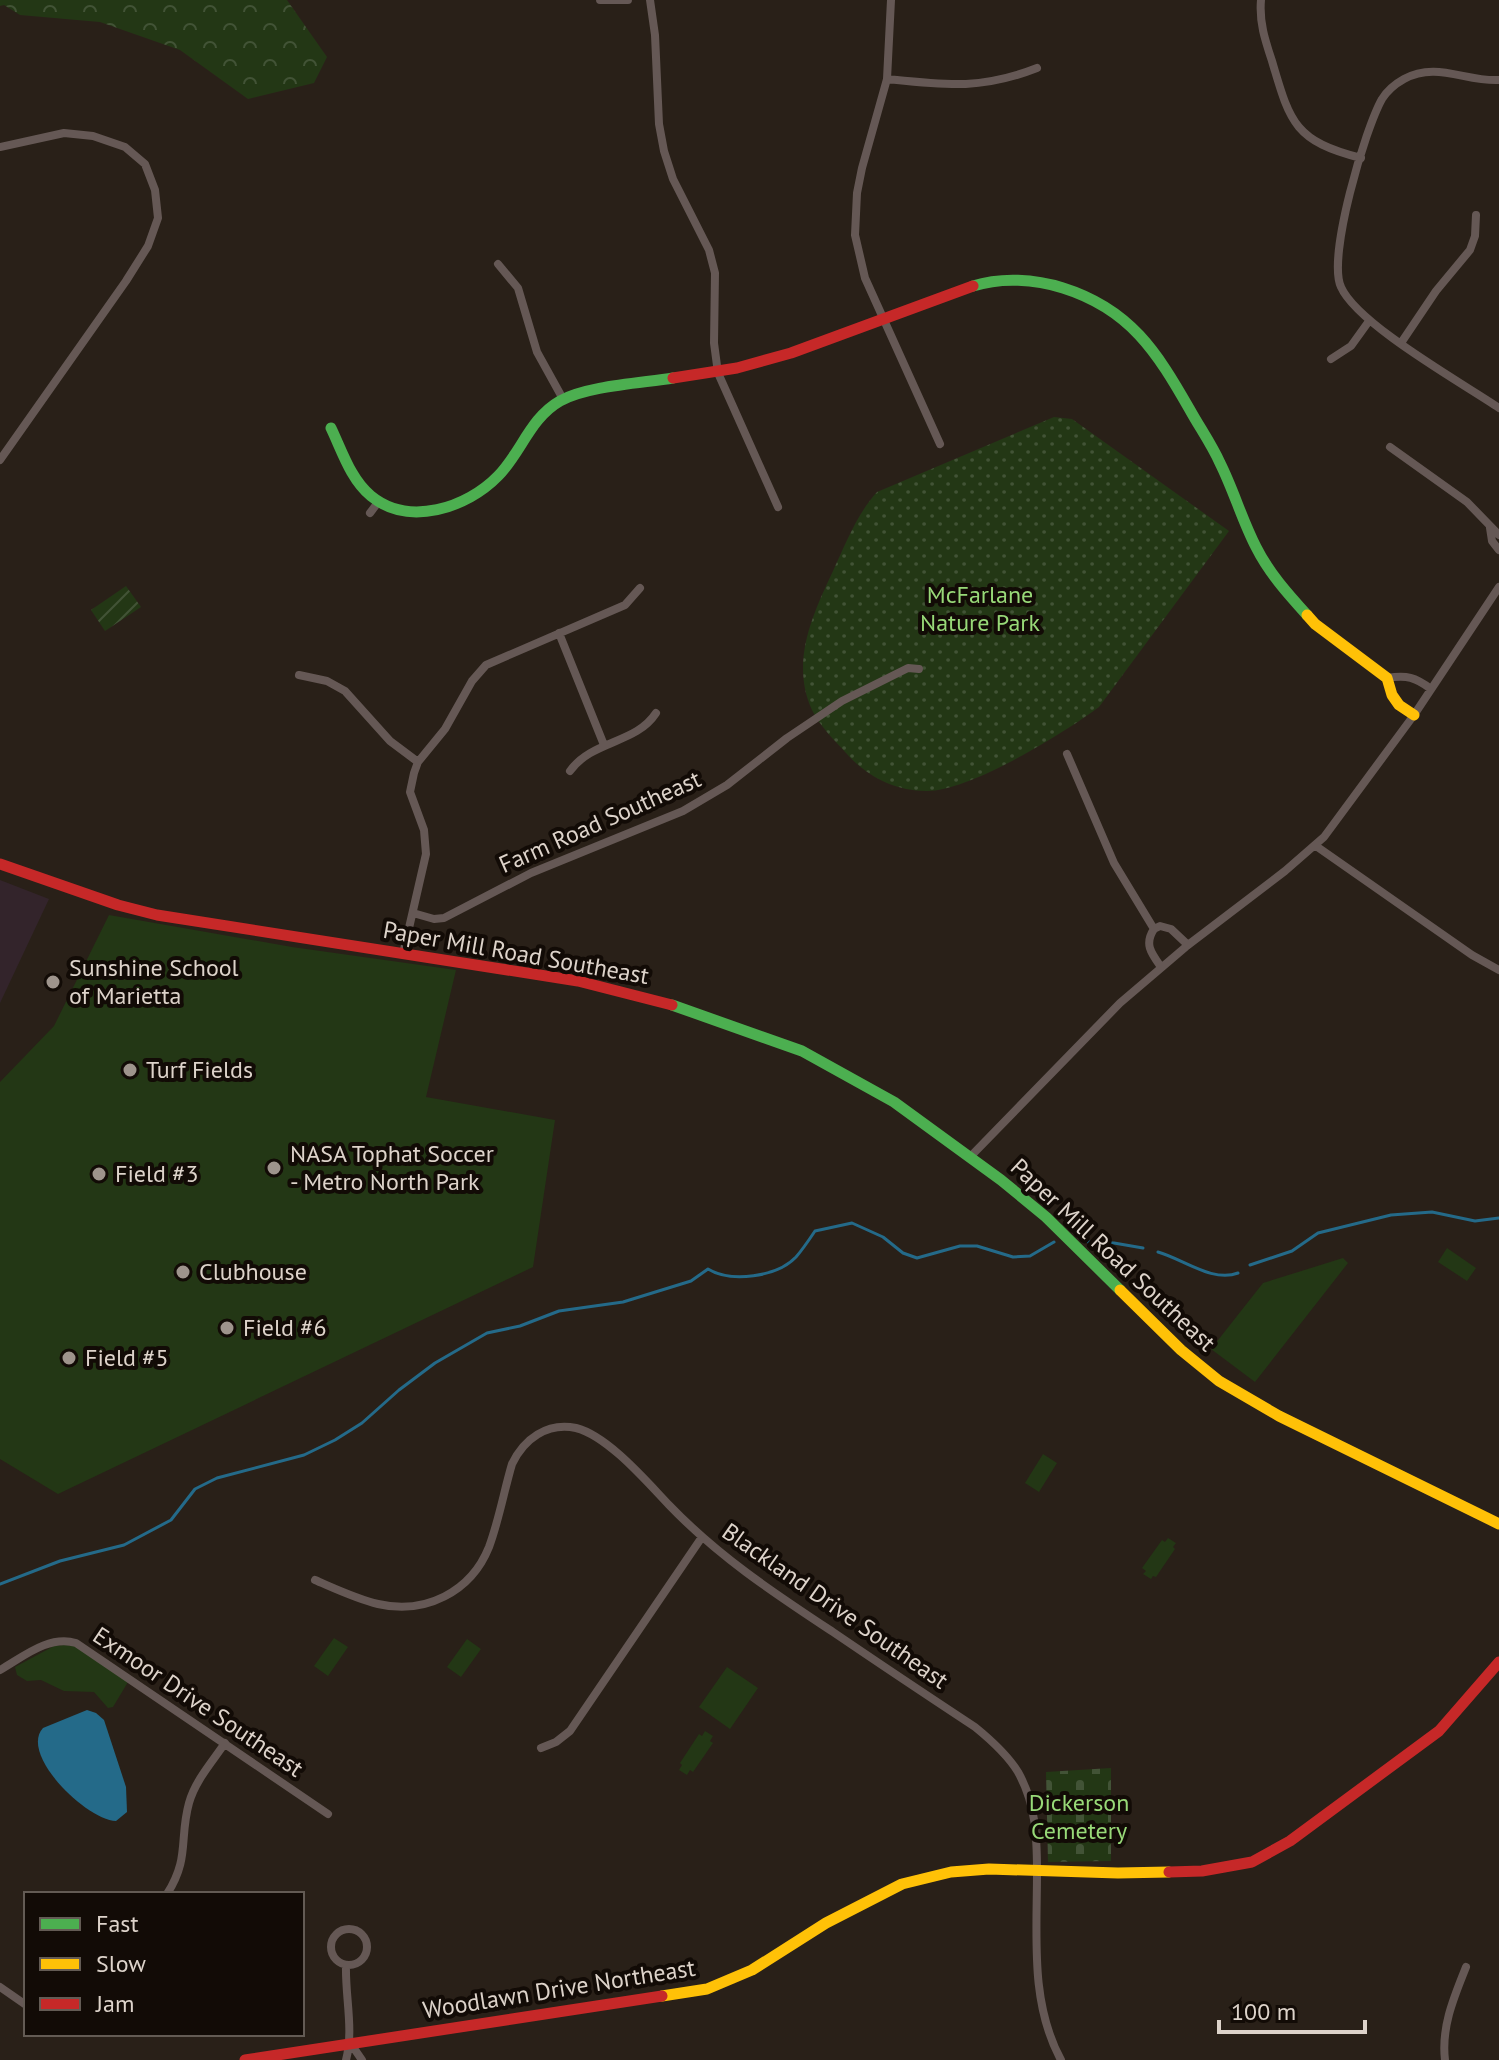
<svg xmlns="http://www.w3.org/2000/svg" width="1499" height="2060" font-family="'PT Sans',sans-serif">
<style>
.commercial{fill:#33242b}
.grass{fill:#233715}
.forest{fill:url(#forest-crowns)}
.cemetery{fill:url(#cemetery-stones)}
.park{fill:url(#park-dots)}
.garden{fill:url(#garden-furrows)}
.water{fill:#246a89}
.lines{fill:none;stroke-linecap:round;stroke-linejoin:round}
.stream{stroke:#246a89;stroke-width:3}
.street{stroke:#655855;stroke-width:8}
.fast{stroke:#4caf50;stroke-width:11}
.slow{stroke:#ffc107;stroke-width:11}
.jam{stroke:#c62828;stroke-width:11}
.poi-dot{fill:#9e948c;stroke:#120b06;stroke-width:3}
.labels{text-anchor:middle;stroke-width:8;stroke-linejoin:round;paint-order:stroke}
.park-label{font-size:24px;fill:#98d978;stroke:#120b06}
.street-label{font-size:24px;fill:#ddd3ca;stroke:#120b06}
.poi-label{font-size:24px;fill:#ddd3ca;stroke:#120b06;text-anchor:start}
</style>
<defs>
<pattern id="forest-crowns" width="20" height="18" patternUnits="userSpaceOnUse" patternTransform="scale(2)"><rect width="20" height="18" fill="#233715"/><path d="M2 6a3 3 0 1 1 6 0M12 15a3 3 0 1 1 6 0" fill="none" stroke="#425336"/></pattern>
<pattern id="cemetery-stones" width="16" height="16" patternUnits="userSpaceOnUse" patternTransform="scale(2)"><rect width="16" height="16" fill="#233715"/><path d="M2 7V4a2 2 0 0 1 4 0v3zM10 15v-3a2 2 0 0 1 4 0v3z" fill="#425336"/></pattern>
<pattern id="park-dots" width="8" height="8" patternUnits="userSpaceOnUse" patternTransform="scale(2)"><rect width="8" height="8" fill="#233715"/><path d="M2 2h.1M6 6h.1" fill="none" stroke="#425336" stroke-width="1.8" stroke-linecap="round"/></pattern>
<pattern id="garden-furrows" width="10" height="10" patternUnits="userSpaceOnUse" patternTransform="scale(2)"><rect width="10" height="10" fill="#233715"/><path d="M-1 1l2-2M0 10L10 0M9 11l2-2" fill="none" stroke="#425336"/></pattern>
</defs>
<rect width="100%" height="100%" fill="#292018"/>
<path class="commercial" d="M0,880L49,899L0,1003Z"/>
<path class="grass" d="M109,915L292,947L456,970L426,1097L555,1120L533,1267L58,1494L0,1459V1082L54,1026Z
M1447,1248L1476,1268L1467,1281L1438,1262Z
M1343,1258L1348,1263L1255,1382L1211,1349L1263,1283Z
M1043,1454L1057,1463L1039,1492L1025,1483Z
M1168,1538L1176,1543L1173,1547L1175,1549L1156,1577L1153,1576L1151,1579L1143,1574L1146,1571L1142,1568L1162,1540L1165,1542Z
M334,1638L348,1647L328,1676L314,1666Z
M467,1639L481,1649L461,1677L447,1667Z
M64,1645L75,1646L128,1682L113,1707L108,1708L94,1692L64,1691L41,1680L27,1681L17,1675L15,1667L54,1646Z
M727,1667L758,1688L730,1729L699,1707Z
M705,1731L713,1736L710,1741L713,1743L693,1772L690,1770L687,1775L679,1770L682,1765L680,1763L699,1734L702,1736Z"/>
<path class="forest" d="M0,0H287L327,57L314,83L248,99L180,50L100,22L20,15L4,5L0,6Z"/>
<path class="cemetery" d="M1111,1768V1861L1048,1862L1046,1772Z"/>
<path class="park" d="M1054,417L1072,419L1229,531L1099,707C1064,733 969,792 926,791C895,791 866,776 846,753C834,740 820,726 812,710C790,662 813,614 833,571C846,543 857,514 877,492Z"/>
<path class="garden" d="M126,586L141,607L105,631L91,610Z"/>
<path class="water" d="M87,1710L96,1713L104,1720L126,1787L127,1812L116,1821C86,1820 19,1754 43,1728Z"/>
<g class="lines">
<path class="stream" d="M1088,1242L1114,1243L1143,1248
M1158,1252C1183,1259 1213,1283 1238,1273
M1250,1265L1292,1251L1318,1233L1391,1215L1432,1212L1475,1221L1499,1218
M0,1584L60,1561L124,1545L171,1520L195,1489L217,1478L304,1455L335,1440L362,1423L399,1390L435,1363L487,1333L520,1326L559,1311L623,1302L691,1281L708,1269C731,1283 777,1277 796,1257C803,1249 809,1240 815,1231L852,1223L883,1237L903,1253L917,1258L960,1246H977L1013,1257L1030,1256L1054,1242"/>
<path class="street" d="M600,0H628
M650,0L655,35L659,124L664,151L673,179L709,250L715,273L714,343L718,373L778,507
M891,0L887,79L862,168L857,193L855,235L865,278L940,444
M1261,0C1259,22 1265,40 1272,61C1290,122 1294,141 1361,158
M887,79C945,85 981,90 1037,68
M1499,80C1466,82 1436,61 1404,79C1395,84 1387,91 1382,99C1365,129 1327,257 1341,287C1357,324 1462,383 1499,408
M0,147L64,133L93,136L125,147L145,164L155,190L158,218L148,246L126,281L0,460
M498,264L518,288L537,352L563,399
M1401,343L1436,291L1470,250L1475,236L1476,215
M1331,359L1351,346L1369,321
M1390,447L1467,502L1499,535
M370,513L379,501
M1490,528L1492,541L1499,550
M559,633L604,745
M299,675L327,681L345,691L390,741L418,762
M1387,678C1407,675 1415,677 1431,689
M1067,754L1114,863L1154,929
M570,771C592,740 636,744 656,713
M1316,846L1472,955L1499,970
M413,913L434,919L444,918L531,873L683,811L727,785L787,738L842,701L908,668L919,669
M1154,929C1144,944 1151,953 1161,967
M1154,929L1160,926L1171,929L1188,945
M403,954L426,854L424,830L410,792L414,773L418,762L445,729L472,681L486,665L625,605L640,588
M971,1156L1120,1003L1188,945L1285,871L1324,837L1414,715L1499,587
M315,1580C336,1589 357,1599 378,1604C425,1615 471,1592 489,1547C499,1520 504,1491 512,1464C524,1439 547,1422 576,1428C608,1436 647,1482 669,1505C719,1557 774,1593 833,1632C880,1664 928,1696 975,1727C991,1740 1007,1754 1018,1772C1036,1804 1037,1837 1037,1873C1037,1936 1030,2003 1061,2060
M0,1670C23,1657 48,1635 76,1643L328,1814
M541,1748L556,1742L570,1731L702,1537
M167,1894C190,1858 179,1839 189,1803C195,1781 212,1762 225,1743
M331 1947a18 18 0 1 1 36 0a18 18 0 1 1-36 0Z
M0,1987L26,2005
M351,2044L362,2060
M346,2060C354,2030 345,1996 346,1965
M1445,2060C1441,2027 1454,1997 1466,1967"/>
<path class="fast" d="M973,286C1001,277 1035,279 1063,288C1130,309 1157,352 1190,410C1200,428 1212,445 1220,463C1234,491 1242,520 1256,547C1269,573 1288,594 1307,615
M331,428C342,451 351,480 371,496C409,527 467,508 498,476C521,453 530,418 560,401C586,386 642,383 673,378
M672,1005L802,1051L894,1102L1001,1180L1046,1217L1120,1290"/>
<path class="slow" d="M1307,615L1315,624L1387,678L1392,695L1399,705L1414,715
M1120,1290L1181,1350L1219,1381L1279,1416L1499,1524
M662,1996L707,1989L752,1970L826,1923L902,1884L951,1872L989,1869L1118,1873L1169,1872"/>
<path class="jam" d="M673,378L737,368L791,353L973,286
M0,864L118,905L157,915L578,981L672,1005
M1169,1872L1202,1871L1252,1862L1290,1841L1439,1731L1499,1662
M245,2060L662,1996"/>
</g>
<g class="poi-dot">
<circle cx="53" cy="982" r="8"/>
<circle cx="130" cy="1070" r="8"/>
<circle cx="274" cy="1168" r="8"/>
<circle cx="99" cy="1174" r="8"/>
<circle cx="183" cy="1272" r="8"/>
<circle cx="227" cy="1328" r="8"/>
<circle cx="69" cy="1358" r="8"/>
</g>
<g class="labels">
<g class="park-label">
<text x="980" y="603">McFarlane<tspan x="980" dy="28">Nature Park</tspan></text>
<text x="1079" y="1811">Dickerson<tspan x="1079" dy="28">Cemetery</tspan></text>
</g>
<g class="street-label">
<text transform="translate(600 822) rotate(-24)" y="8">Farm Road Southeast</text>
<text transform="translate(516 953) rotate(10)" y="8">Paper Mill Road Southeast</text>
<text transform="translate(1113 1255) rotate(43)" y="8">Paper Mill Road Southeast</text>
<text transform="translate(835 1606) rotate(35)" y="8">Blackland Drive Southeast</text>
<text transform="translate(198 1702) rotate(34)" y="8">Exmoor Drive Southeast</text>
<text transform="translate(559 1989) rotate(-9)" y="8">Woodlawn Drive Northeast</text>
</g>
<g class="poi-label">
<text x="69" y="976">Sunshine School<tspan x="69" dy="28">of Marietta</tspan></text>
<text x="146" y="1078">Turf Fields</text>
<text x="290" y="1162">NASA Tophat Soccer<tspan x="290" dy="28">- Metro North Park</tspan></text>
<text x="115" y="1182">Field #3</text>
<text x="199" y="1280">Clubhouse</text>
<text x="243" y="1336">Field #6</text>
<text x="85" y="1366">Field #5</text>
</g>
</g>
<rect x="24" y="1892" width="280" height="144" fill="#120b06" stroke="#635b54" stroke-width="2"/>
<rect x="40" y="1918" width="40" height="12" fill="#4caf50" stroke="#635b54" stroke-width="2"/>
<text x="96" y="1932" font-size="24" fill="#ddd3ca">Fast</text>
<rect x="40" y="1958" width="40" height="12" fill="#ffc107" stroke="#635b54" stroke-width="2"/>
<text x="96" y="1972" font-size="24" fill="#ddd3ca">Slow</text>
<rect x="40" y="1998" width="40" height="12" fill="#c62828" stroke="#635b54" stroke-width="2"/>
<text x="96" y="2012" font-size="24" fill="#ddd3ca">Jam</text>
<path d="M1219 2020v12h146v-12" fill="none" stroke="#ddd3ca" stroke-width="4"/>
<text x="1231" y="2020" font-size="24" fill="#ddd3ca" stroke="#120b06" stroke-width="6" paint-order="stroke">100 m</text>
</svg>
